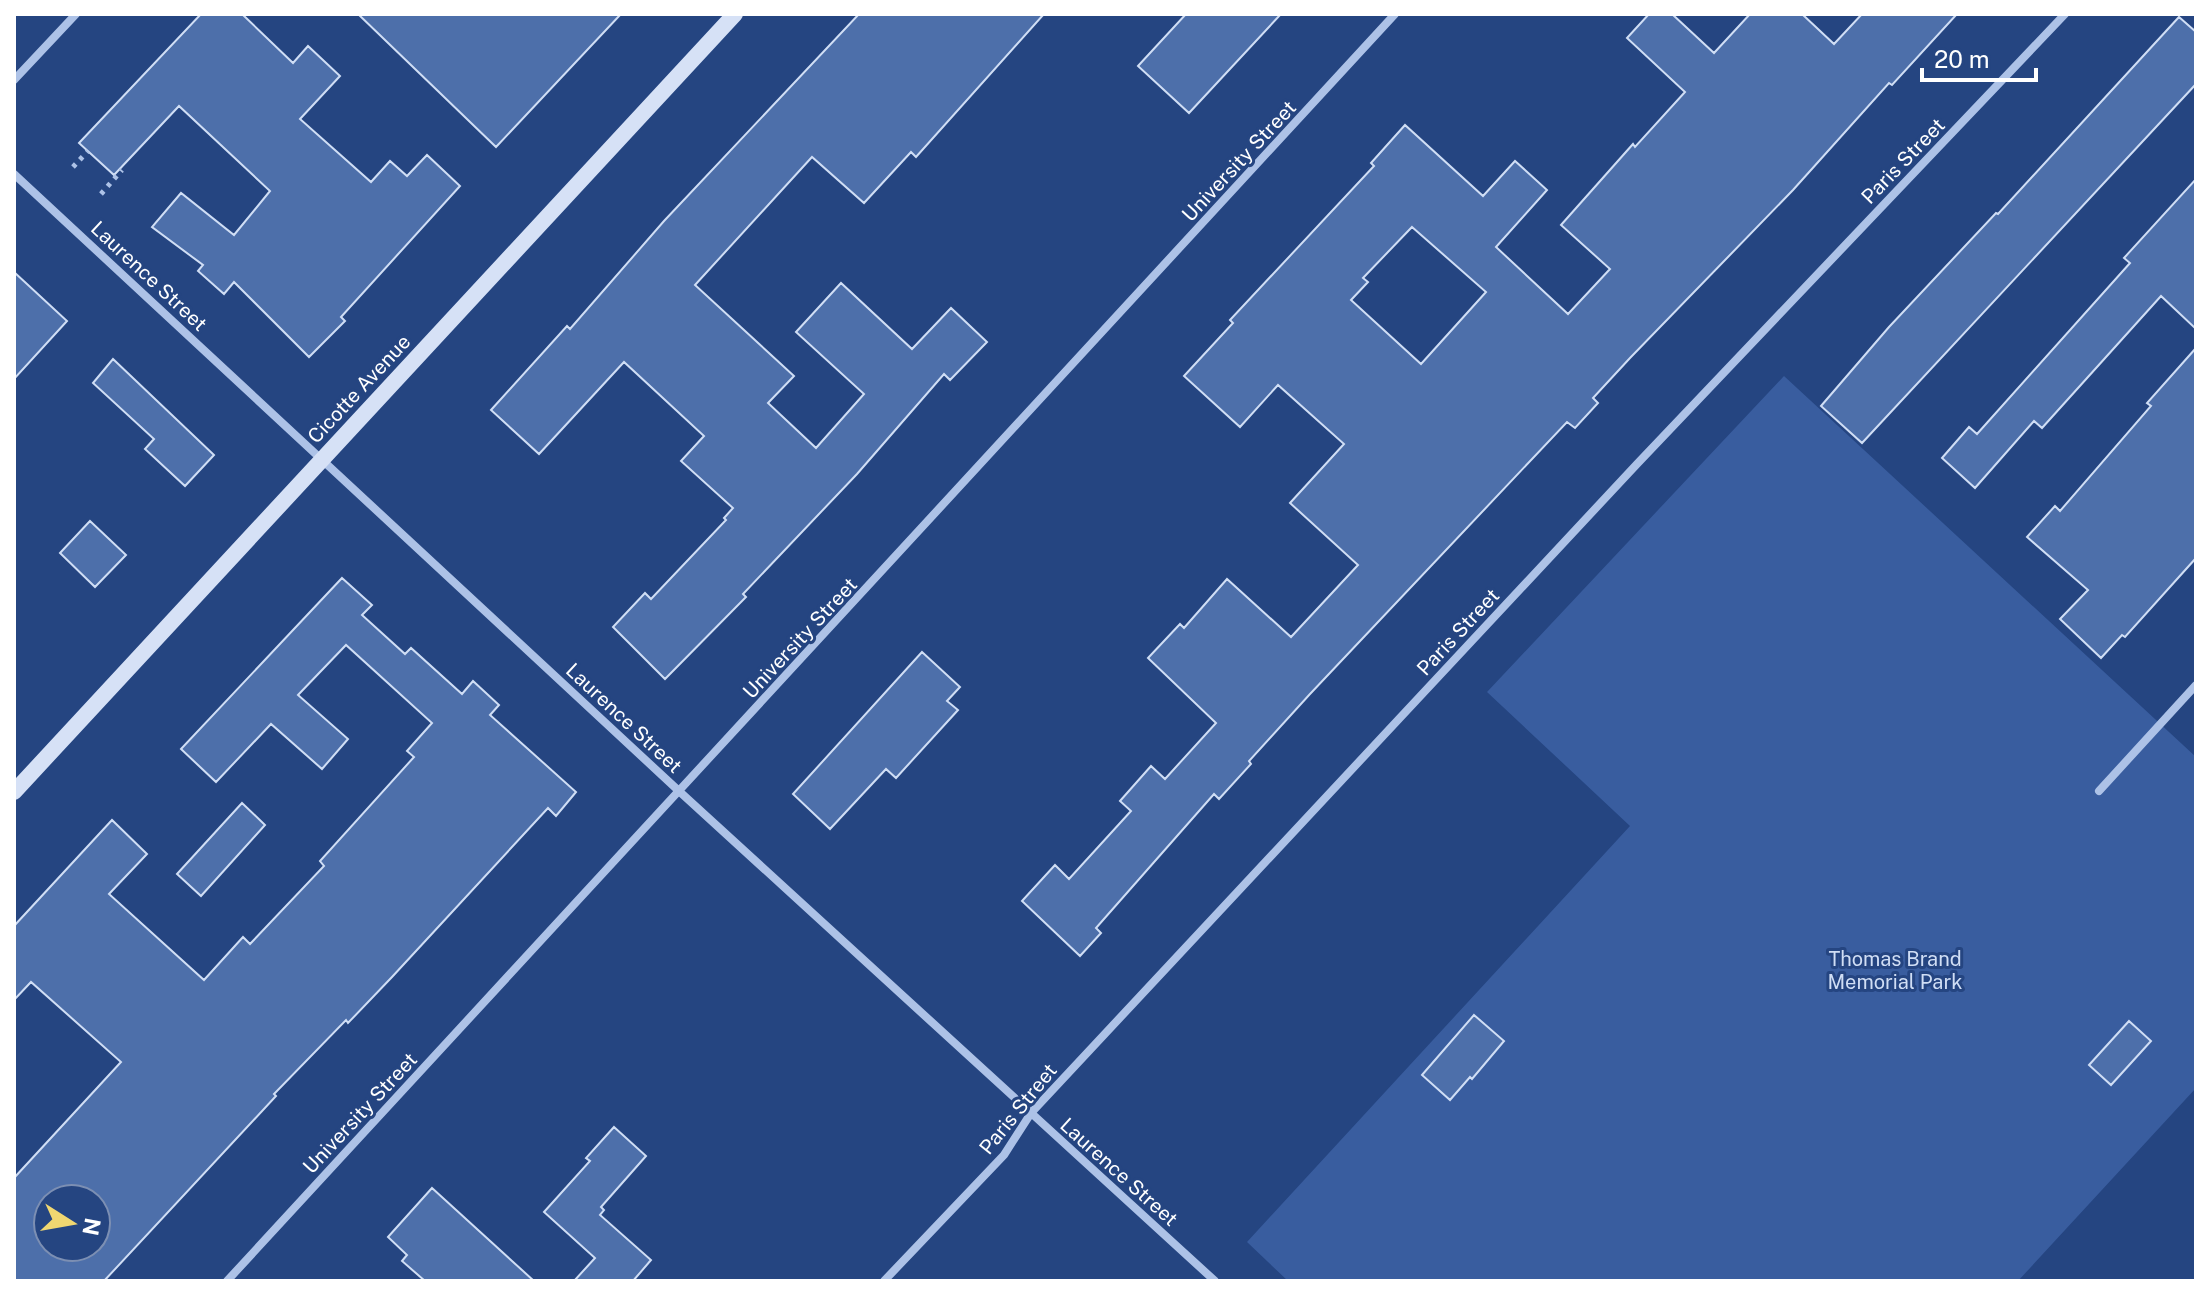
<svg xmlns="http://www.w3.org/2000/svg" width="2210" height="1295" font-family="'Public Sans',sans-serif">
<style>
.green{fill:#395d9f}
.building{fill:#4d6faa;stroke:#d0def5;stroke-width:2;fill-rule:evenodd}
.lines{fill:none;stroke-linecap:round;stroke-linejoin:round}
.path{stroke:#adc2e7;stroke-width:5;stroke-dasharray:4 6;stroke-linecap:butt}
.street{stroke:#adc2e7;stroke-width:8}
.secondary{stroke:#d6e1f6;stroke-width:16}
.labels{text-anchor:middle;stroke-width:6;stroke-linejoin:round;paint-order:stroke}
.street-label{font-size:20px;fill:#fff;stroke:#254581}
.park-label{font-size:20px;fill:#d0def5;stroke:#254581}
</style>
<rect width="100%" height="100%" fill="#254581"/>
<path class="green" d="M1784,376L2196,757V1088L2018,1281H1288L1247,1242L1630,826L1487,692Z"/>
<path class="building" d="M201,14H242L293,63L308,46L340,76L300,119L371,182L390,161L407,176L427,155L460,186L341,317L345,321L309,357L234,282L224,294L198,271L203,265L152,227L181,193L234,235L270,191L179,106L114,175L79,143Z
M358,14H621L496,147Z
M859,14H1044L916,157L911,152L864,203L812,157L695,285L794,376L768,403L816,448L864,394L796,332L841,283L912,349L951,308L987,342L950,380L944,374L857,474L743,594L746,597L665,679L613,627L645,593L651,599L726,520L724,518L733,508L681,461L704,436L624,362L539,454L491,410L567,326L570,329L664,221Z
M1186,14H1281L1189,113L1138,66Z
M1649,14H1672L1714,53L1750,14H1802L1834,44L1862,14H1957L1892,85L1889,83L1793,190L1630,358L1593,398L1598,403L1575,428L1567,422L1310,694L1249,761L1251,764L1219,799L1214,794L1096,928L1101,933L1080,956L1022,901L1055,865L1069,879L1131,811L1120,801L1151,766L1165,779L1216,723L1148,658L1180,624L1184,628L1227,579L1291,637L1358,565L1290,503L1344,444L1278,385L1240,427L1184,376L1233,323L1230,320L1374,166L1371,163L1405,125L1483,196L1515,161L1547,190L1496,247L1568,314L1610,269L1561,225L1633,144L1635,147L1685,92L1627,38ZM1412,227L1486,292L1421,364L1351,300L1368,282L1363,278Z
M2179,17L2196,32V84L1862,443L1821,406L1889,327L1996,213L1998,214Z
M2196,179V329L2161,296L2042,428L2034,421L1975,488L1942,458L1969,427L1977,434L2130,263L2124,258Z
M14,272L67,321L14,379Z
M2196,348V558L2125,637L2122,635L2101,658L2060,619L2088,590L2027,537L2055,506L2060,511L2151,406L2147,403Z
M113,359L214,455L185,486L145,449L154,439L93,383Z
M90,521L126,555L95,587L60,553Z
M342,578L372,605L362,615L405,654L411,648L462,694L473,681L499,705L490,715L576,792L556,816L548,808L392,977L348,1023L346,1020L274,1094L276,1096L104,1281H14V1178L121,1062L31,982L14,1000V926L112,820L147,854L109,894L204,980L243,937L250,944L324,866L320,861L414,757L407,751L432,723L346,645L298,695L348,739L322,769L271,724L216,782L181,749ZM48,1199H96V1247H48Z
M922,652L960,687L947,701L958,710L896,778L886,769L830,829L793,794Z
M242,803L265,825L201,896L177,874Z
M1474,1015L1504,1041L1472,1079L1470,1077L1450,1100L1422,1075Z
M2129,1021L2151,1041L2111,1085L2089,1065Z
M614,1127L646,1156L601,1207L604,1210L600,1215L651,1260L633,1281H574L595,1258L544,1212L590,1161L586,1158Z
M432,1188L534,1281H425L402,1261L407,1255L388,1237Z"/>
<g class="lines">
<path class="path" d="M73,167L88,151
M101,194L122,170"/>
<path class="street" d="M14,80L76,14
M14,174L680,792L1215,1281
M2099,791L2196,685
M227,1281L1395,14
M884,1281L1004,1155L1031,1113L1637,464L2065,14"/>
<path class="secondary" d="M14,792L735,14"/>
</g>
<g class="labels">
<g class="street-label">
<text transform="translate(1239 161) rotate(-47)" y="7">University Street</text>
<text transform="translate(1903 161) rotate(-46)" y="7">Paris Street</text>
<text transform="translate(149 276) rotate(43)" y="7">Laurence Street</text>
<text transform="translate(359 389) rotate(-47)" y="7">Cicotte Avenue</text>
<text transform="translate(1458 632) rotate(-47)" y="7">Paris Street</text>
<text transform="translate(800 638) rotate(-47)" y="7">University Street</text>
<text transform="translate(624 718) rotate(43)" y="7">Laurence Street</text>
<text transform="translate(1018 1109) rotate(-51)" y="7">Paris Street</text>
<text transform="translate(360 1113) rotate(-47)" y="7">University Street</text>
<text transform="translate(1119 1172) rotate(42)" y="7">Laurence Street</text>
</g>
<g class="park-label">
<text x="1895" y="966">Thomas Brand<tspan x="1895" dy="23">Memorial Park</tspan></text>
</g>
</g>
<rect width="2210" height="1295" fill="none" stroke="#ffffff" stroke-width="32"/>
<g transform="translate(72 1223) rotate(101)"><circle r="38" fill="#254581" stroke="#7c8fb3" stroke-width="2"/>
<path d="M0-6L14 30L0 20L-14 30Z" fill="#f0d771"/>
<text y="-12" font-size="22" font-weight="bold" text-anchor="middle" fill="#ffffff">N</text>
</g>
<path d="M1922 68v12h114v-12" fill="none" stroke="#ffffff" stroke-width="4"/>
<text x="1934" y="68" font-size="24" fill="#ffffff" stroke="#254581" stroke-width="6" paint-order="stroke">20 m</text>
</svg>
